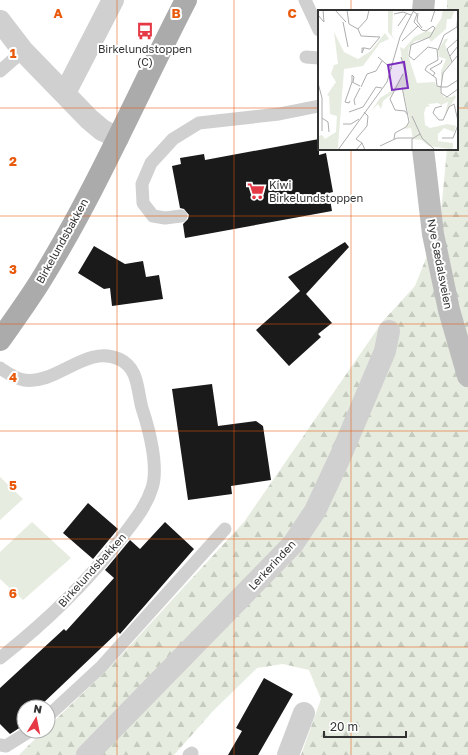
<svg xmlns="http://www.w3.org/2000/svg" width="468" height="755" font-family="'Golos Text',sans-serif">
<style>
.green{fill:#e6ecdf}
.forest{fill:url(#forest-firs)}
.building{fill:#1a1a1a}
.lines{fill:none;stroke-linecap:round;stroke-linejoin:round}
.lane{stroke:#d0d0d0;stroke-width:13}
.street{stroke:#d0d0d0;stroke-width:22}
.secondary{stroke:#bdbdbd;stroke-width:22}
.primary{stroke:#ababab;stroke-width:22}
.grid{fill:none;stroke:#e8590c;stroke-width:1;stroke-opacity:0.55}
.labels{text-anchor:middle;stroke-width:4;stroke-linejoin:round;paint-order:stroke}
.poi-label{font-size:11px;fill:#333;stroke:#fff}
.street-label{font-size:11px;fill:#333;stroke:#fff}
.inset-road{fill:none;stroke:#adadad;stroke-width:1}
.view{fill:#7b2cbf;fill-opacity:0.15;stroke:#7b2cbf;stroke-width:2}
.inset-edge{fill:none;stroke:#333;stroke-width:2}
.grid-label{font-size:13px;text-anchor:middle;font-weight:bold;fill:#e8590c;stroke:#fff;stroke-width:4;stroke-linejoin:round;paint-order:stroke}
</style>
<defs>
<pattern id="forest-firs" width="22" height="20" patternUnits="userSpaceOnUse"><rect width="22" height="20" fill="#e6ecdf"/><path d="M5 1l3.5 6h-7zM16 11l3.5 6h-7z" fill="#c6cbc0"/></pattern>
</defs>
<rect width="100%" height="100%" fill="#fff"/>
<path class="green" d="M0,477L23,499L0,520Z
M32,522L71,558L23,600L0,579V552Z"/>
<path class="forest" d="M447,0H468V755H301L321,699L309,670L283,664L257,668L213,711L174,755H19L43,731H48V727L113,664L244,522L383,321L415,286L440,223L447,149H457V11H447Z"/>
<path class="building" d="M319,139V155L326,153L333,192L329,193L332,211L185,238L183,224L188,219L189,215L184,209L180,208L172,166L181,164L180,158L204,154L205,160Z
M345,242L349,247L306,294L332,323L318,334L321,337L289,366L256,330L300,291L288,277Z
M94,246L125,264L143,261L146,277L159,275L163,299L112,306L110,288L104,289L78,273Z
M212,384L218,426L256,421L263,426L271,480L231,486L232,494L188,500L172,389Z
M88,503L118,529L93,559L63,533Z
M165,522L194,549L120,634L118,632L39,707H24V725L10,734L0,724V688L64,629L66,631L114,578L105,570L130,540L140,549Z
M264,678L293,694L258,755H228L242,731L236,728Z"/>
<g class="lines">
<path class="lane" d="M305,0L319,30
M306,57L319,58
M0,71L23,51
M181,216L165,218L153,216L143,203L142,184L151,163L173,139L199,123L279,114L319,106
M0,368C6,372 16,379 24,380C57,385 86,344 119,359C139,368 137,390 142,408C149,429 159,467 152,488C146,507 134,521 122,537C87,582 45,623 0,658
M48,716L101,667L225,529
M0,745L6,746L30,731
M189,755L192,753"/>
<path class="street" d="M0,21L23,51L89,119L102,130L118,138
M65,93L113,0
M87,755L293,544L315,511L341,455L385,351L389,331
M288,755L304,713"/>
<path class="secondary" d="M423,11L424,0
M423,149L433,234L449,310L468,376"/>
<path class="primary" d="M0,340C14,320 28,301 41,280C96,191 138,93 186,0"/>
</g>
<path class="grid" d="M117,0V755M234,0V755M351,0V11M0,108H319M457,108H468M351,149V755M0,216H468M0,324H468M0,431H468M0,539H468M0,647H468"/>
<defs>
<g id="bus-bare" transform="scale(1.38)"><path d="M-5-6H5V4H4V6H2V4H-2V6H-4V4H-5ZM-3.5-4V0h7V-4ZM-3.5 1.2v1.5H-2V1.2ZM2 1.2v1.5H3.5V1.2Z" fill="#e63946" stroke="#fff" stroke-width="2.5" paint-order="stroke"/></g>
<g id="supermarket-bare" transform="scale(1.38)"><path d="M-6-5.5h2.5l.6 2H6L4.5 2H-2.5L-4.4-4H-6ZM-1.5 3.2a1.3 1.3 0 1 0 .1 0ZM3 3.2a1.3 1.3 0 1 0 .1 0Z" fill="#e63946" stroke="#fff" stroke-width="2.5" paint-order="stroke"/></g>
</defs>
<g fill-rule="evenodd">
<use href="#bus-bare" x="145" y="31"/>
<use href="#supermarket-bare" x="256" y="191"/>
</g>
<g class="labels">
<g class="poi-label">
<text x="145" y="53">Birkelundstoppen<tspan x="145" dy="13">(C)</tspan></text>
<text x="269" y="189" text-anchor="start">Kiwi<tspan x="269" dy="13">Birkelundstoppen</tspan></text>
</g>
<g class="street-label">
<text transform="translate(62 241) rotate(-61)" y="4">Birkelundsbakken</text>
<text transform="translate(440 264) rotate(79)" y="4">Nye Sædalsveien</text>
<text transform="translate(272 565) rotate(-47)" y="4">Lerkerinden</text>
<text transform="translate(92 570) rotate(-48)" y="4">Birkelundsbakken</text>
</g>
</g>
<g transform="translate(318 10)">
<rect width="140" height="140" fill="#fff"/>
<path d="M70,0H75L74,25L77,30L70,22ZM125,0H137L133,9H129L128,19L113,32L111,28L97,31L91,38L90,45L99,73L117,72L118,76H123V61L128,49L121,47L120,40L127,29H130L127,34L133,52L126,61L122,82L126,87H134L136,85L138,87L127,104L130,92L123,95L120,93L110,94L112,96L108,97L106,103L107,115L112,118L129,114L138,116L136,122L126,118L120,124V131L135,133V138L132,139L111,136L103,130L95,129L93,118L87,119L92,111L84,76L65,91L63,99L60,94L54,100L62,88L75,80L86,62L82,37L86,39L96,27L108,21L114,22L123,9ZM16,22L26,42L40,49L53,41L67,23L71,29L62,33L45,56L26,59L20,137L19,140H0V126L4,125L7,129L18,122L19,106L12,104L11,86L9,85L18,72L13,64L16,55L20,54Z" fill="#e6ecdf"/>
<path class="inset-road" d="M17,0L28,12M29,0L31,14L40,19L43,26L62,27L52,39H51L47,38H44V43L46,38M95,1L99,4L96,12L104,20L108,21L115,16L117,18L112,27L93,35L91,46L96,50L110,37L119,39L120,50L109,56L107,60L118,68L119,76L123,77L125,63L140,45M100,3L99,11L104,18M76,4L85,2L93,5M0,5L6,12L5,0M25,12L30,37M113,12L117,0M80,16L89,3M40,19L49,9L51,0M84,31L100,16M120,40L126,25L139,17L140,2M132,46L140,36M60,47L74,59M83,47L89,67M134,52L129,39L140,29M85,64L72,89L77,100L87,101L89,104M115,66L117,63L112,59L123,53L124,50M140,70L129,77H123V83L129,87L140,79M34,72V65L36,67L35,72M0,73L4,88V121M43,77L49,64L58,61L64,51M32,91L31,93L27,92L34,72L42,76M37,95L36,90L42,78M124,96L117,98L115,103L121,110H125L131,97L136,94L140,111M31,102L45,97L58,77L64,78M94,106L104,128L116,139M4,108L10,112L11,122M25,114H33L41,109M124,128H135L140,115M76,129L77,123L88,117L91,112L84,77M44,133L38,129L49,116L50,106L46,102M62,136L79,128H95M20,140L69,72L82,27L96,0M38,140L44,133L47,140M94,140V129L102,124"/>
<path class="view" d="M86,52L90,78L74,80L70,55Z"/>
<rect width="140" height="140" class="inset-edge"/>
</g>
<g class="grid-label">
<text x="58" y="18">A</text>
<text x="176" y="18">B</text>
<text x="292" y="18">C</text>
<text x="13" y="58">1</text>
<text x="13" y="166">2</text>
<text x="13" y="274">3</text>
<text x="13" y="382">4</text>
<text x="13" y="490">5</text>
<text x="13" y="598">6</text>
</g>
<g transform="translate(36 719) rotate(10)"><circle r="19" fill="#ffffff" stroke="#adadad"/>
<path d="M0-3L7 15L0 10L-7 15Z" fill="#e63946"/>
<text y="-6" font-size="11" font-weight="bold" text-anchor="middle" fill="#333333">N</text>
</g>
<path d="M324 731v6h82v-6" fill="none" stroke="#333333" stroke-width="2"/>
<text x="330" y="731" font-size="12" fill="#333333" stroke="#ffffff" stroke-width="3" paint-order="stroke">20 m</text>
</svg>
